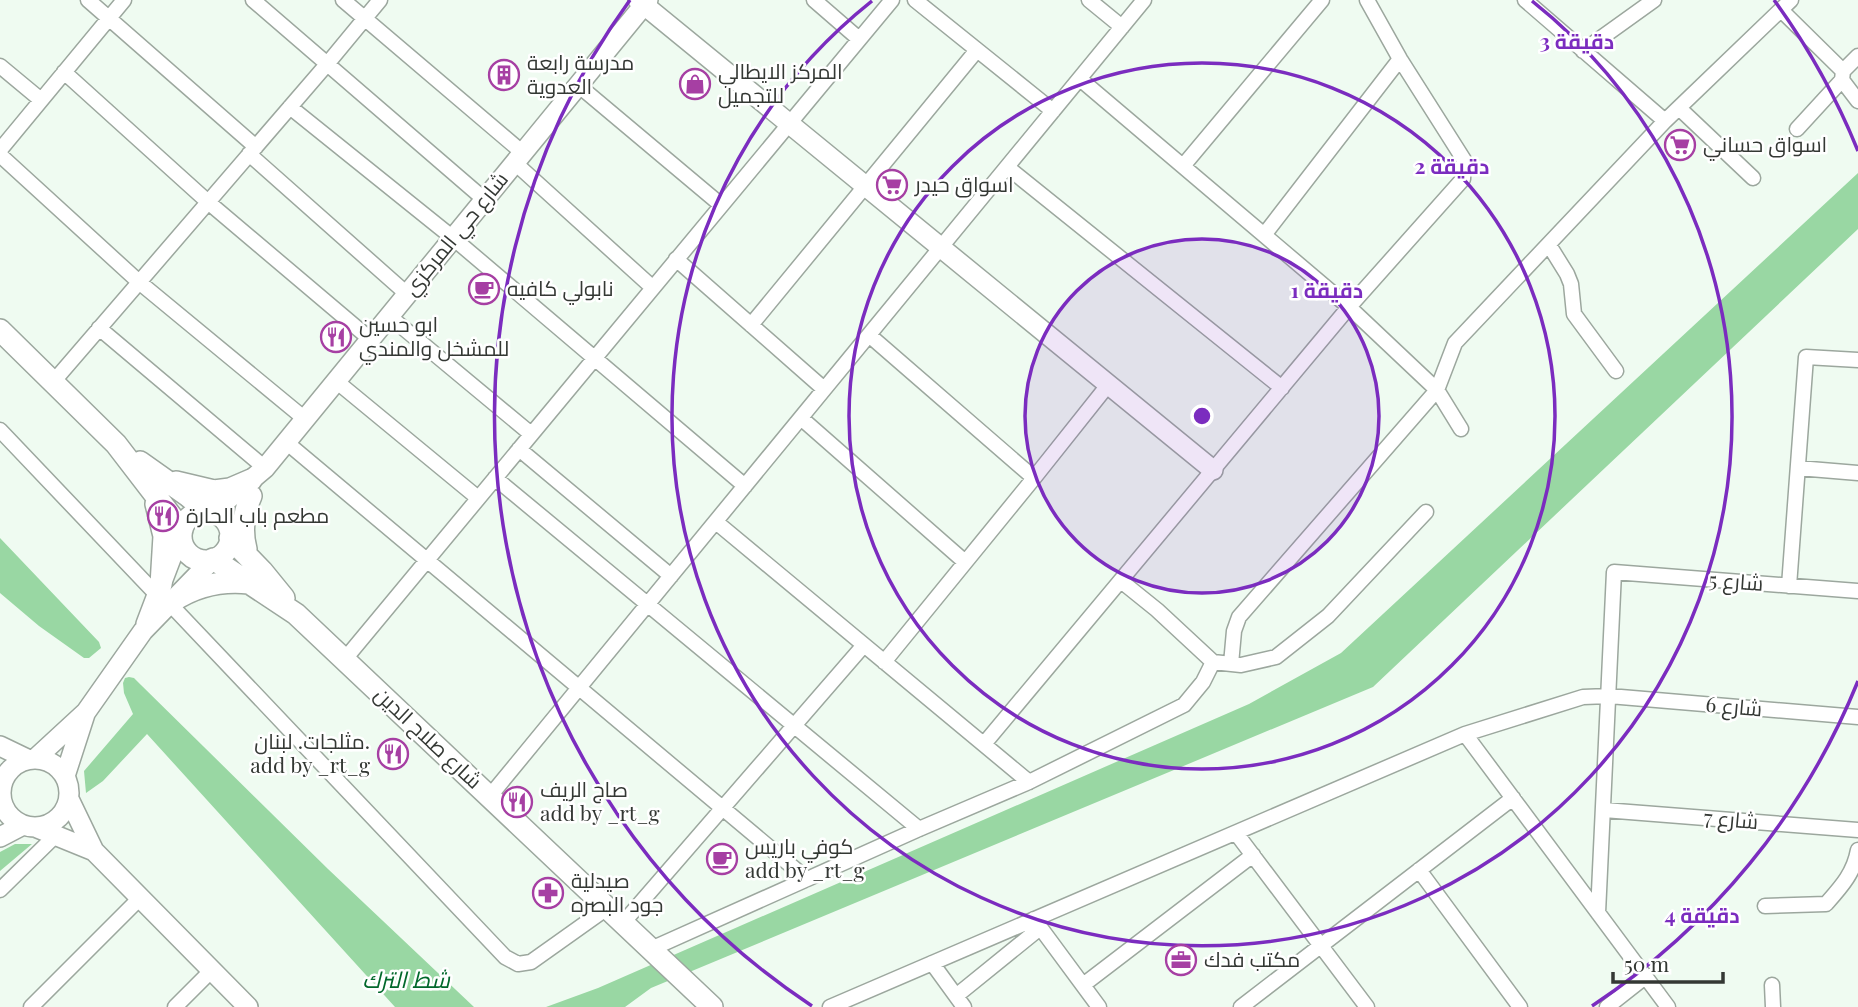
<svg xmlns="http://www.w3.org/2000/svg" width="1858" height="1007" font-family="'Playfair Display',Cairo,serif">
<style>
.water{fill:#99d7a3}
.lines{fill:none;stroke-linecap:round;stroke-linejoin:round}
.street-casing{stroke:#9ca79e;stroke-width:17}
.secondary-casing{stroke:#9ca79e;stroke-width:22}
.primary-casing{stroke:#9ca79e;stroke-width:24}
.street{stroke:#fff;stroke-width:14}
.secondary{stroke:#fff;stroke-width:19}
.primary{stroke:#fff;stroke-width:21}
.ring{fill:none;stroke:#7b2cbf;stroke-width:3.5}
.labels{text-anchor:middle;stroke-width:5;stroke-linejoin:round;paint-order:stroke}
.poi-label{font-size:21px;fill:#343834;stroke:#fff;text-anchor:start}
.street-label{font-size:21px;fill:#343834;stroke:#fff}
.water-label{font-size:23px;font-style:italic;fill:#02682b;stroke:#fff}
.centre{fill:#7b2cbf;stroke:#fff;stroke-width:3.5}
.ring-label{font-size:21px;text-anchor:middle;font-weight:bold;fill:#7b2cbf;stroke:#fff;stroke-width:5;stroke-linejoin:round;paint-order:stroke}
</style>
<rect width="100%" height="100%" fill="#effbf1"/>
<path class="water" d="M1858,173V229L1373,687L651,988L625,1007H546L598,988L1249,704L1341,653Z
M0,538L99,642L101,648L89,658H84L39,626L0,593Z
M129,677L134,678L141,685L328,869L474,1007H395L147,734L103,781L86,793L84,771L133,714L124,693L123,683L125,678Z
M15,844H32L0,871V852Z"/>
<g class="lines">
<g class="street-casing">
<path id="street" d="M88,0L256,147
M253,0L485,200
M343,0L523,153
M814,0L859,39
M915,0L1053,111
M1089,0L1122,27
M1525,0L1665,121
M1781,10L1843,71
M1583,51L1654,0
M0,66L41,100
M64,72L208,202L370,339
M1080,79L1349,307L1437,390L1461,429
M1842,80L1858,101
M578,85L721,205
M290,107L453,238L745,486
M1679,108L1753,178
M1797,129L1842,80L1843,71L1858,56
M0,150L124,0
M249,154L407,294
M0,155L139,282L305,419
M515,163L653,288
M1183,166L1322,0
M1007,167L1282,388
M1264,235L1400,59
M1549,245L1567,274L1571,284L1574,314L1616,371
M676,259L824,389
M389,316L531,434
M751,325L977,50
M99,328L265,468
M869,335L1034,478
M54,381L328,63L380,0
M336,381L478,498
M801,418L965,562
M0,430L157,595
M286,442L807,879
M519,449L671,576
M1798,468L1858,473
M495,478L919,829
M716,522L1029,782
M1121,581L1157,610L1213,662
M1789,586L1806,357L1858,360
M170,604L505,957L518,964L531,962L607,908
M345,659L892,0
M884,662L1034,478L1108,385
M1231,664L1234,631L1239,617L1437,390L1455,343L1665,121L1791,0
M1465,734L1668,1007
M984,744L1349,307L1463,179L1464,160L1400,59L1367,0
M490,796L1144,0
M1604,810L1858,830
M1236,833L1367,1007
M1419,870L1520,1007
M0,890L56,835
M1765,906L1826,904C1841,887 1854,873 1858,850
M1598,913L1614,572L1858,591
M1034,919L1099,1007
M623,923L864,645
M651,949L919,829L1029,782L1184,705L1203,682L1213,662L1241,665L1276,657L1328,616L1426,512
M932,963L964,1007
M1083,985L1253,855
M1772,985L1773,1007
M956,996L1040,928
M31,1007L140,898
M175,1007L212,970
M830,1007L1465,734L1583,697L1609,696L1858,717
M1241,1007L1513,798
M1607,1007L1645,977"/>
</g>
<g class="secondary-casing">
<path id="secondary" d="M638,0L1213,470
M213,512L265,468L648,0
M146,624L181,532
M0,746L27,759
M35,759L86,712L143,631L213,559
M1 793a34 34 0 1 1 68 0a34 34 0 1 1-68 0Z
M65,776L85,714
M69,799L94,851L248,1007
M35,827L94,851
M0,837L23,825"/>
</g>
<g class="primary-casing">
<path id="primary" d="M0,330L116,444L182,530
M140,462L188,496L206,511
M176,482L214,491L230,489L251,480
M156,504L164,536L161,585
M181 536a25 25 0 1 1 50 0a25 25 0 1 1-50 0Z
M230,538L262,571L284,598
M246,549C241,530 243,514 251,496
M213,559L296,614L712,1007
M173,601C197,585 221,580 249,583"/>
</g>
<use href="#street" class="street"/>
<use href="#secondary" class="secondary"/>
<use href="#primary" class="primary"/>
</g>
<circle cx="1202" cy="416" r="177" fill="#7b2cbf" fill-opacity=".12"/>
<g class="ring">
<circle cx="1202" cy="416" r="177"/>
<circle cx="1202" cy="416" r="353"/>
<path d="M1532 1A530 530 0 1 1 872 1"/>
<path d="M1858 681A707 707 0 0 1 1592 1006M812 1006A707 707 0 0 1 630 0M1774 0A707 707 0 0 1 1858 151"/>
</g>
<defs>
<g id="building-ring" transform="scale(1.575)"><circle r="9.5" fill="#fff" stroke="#a63fa3" stroke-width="1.5"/><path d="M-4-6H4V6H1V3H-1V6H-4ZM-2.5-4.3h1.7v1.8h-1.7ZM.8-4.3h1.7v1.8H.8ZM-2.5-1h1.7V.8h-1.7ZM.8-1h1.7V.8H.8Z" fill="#a63fa3"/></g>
<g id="shop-ring" transform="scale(1.575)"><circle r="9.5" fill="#fff" stroke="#a63fa3" stroke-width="1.5"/><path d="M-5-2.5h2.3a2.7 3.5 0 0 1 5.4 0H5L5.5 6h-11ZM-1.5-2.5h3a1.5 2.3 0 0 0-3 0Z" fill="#a63fa3"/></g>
<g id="supermarket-ring" transform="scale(1.575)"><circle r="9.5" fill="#fff" stroke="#a63fa3" stroke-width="1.5"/><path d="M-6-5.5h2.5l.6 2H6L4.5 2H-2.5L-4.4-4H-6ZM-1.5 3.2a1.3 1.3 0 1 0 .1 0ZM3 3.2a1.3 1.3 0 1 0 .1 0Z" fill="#a63fa3"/></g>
<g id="cafe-ring" transform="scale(1.575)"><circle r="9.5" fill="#fff" stroke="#a63fa3" stroke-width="1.5"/><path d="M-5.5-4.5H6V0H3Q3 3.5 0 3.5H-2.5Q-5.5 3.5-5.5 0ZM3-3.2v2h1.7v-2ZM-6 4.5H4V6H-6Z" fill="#a63fa3"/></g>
<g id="restaurant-ring" transform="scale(1.575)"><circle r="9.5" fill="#fff" stroke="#a63fa3" stroke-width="1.5"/><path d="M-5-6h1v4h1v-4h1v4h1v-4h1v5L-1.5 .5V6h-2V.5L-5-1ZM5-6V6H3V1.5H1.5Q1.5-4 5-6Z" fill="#a63fa3"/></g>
<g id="pharmacy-ring" transform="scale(1.575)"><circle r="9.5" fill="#fff" stroke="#a63fa3" stroke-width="1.5"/><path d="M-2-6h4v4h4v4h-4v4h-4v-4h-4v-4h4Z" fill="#a63fa3"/></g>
<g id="office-ring" transform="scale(1.575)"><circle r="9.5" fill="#fff" stroke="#a63fa3" stroke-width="1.5"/><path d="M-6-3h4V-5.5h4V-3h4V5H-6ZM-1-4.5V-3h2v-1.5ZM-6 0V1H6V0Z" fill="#a63fa3"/></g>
</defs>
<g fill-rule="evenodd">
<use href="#building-ring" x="504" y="75"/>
<use href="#shop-ring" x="695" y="84"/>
<use href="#supermarket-ring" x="1680" y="145"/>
<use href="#supermarket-ring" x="892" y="185"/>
<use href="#cafe-ring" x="484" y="289"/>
<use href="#restaurant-ring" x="336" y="337"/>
<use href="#restaurant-ring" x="163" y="516"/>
<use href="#restaurant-ring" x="393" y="754"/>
<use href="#restaurant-ring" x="517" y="802"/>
<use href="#cafe-ring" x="722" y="859"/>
<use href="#pharmacy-ring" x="548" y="893"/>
<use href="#office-ring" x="1181" y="960"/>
</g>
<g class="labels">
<g class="poi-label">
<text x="527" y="70">مدرسة رابعة<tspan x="527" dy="24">العدوية</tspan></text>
<text x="718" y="79">المركز الايطالي<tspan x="718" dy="24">للتجميل</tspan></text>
<text x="1703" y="152">اسواق حساني</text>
<text x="915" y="192">اسواق حيدر</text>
<text x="507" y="296">نابولي كافيه</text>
<text x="359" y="332">ابو حسين<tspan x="359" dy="24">للمشخل والمندي</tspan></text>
<text x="186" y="523">مطعم باب الحارة</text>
<text x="370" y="749" text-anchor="end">مثلجات. لبنان.<tspan x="370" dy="24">add by _rt_g</tspan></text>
<text x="540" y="797">صاج الريف<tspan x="540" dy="24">add by _rt_g</tspan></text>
<text x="745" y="854">كوفي باريس<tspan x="745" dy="24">add by _rt_g</tspan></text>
<text x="571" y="888">صيدلية<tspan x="571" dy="24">جود البصره</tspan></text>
<text x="1204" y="967">مكتب فدك</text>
</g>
<g class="street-label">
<text transform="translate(456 234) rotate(-51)" y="7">شارع حي المركزي</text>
<text transform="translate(1736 582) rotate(4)" y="7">شارع 5</text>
<text transform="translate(1734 707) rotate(5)" y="7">شارع 6</text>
<text transform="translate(428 738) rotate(43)" y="7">شارع صلاح الدين</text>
<text transform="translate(1731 820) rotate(5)" y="7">شارع 7</text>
</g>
<g class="water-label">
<text x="406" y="988">شط الترك</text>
</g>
</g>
<circle cx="1202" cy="416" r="10" class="centre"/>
<g class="ring-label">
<text x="1577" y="49">3 دقيقة</text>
<text x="1452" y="174">2 دقيقة</text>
<text x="1327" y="298">1 دقيقة</text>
<text x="1702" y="923">4 دقيقة</text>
</g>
<path d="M1613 972v10h110v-10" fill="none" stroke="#343834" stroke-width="3.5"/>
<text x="1624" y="972" font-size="21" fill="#343834" stroke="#ffffff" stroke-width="5" paint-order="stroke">50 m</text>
</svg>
